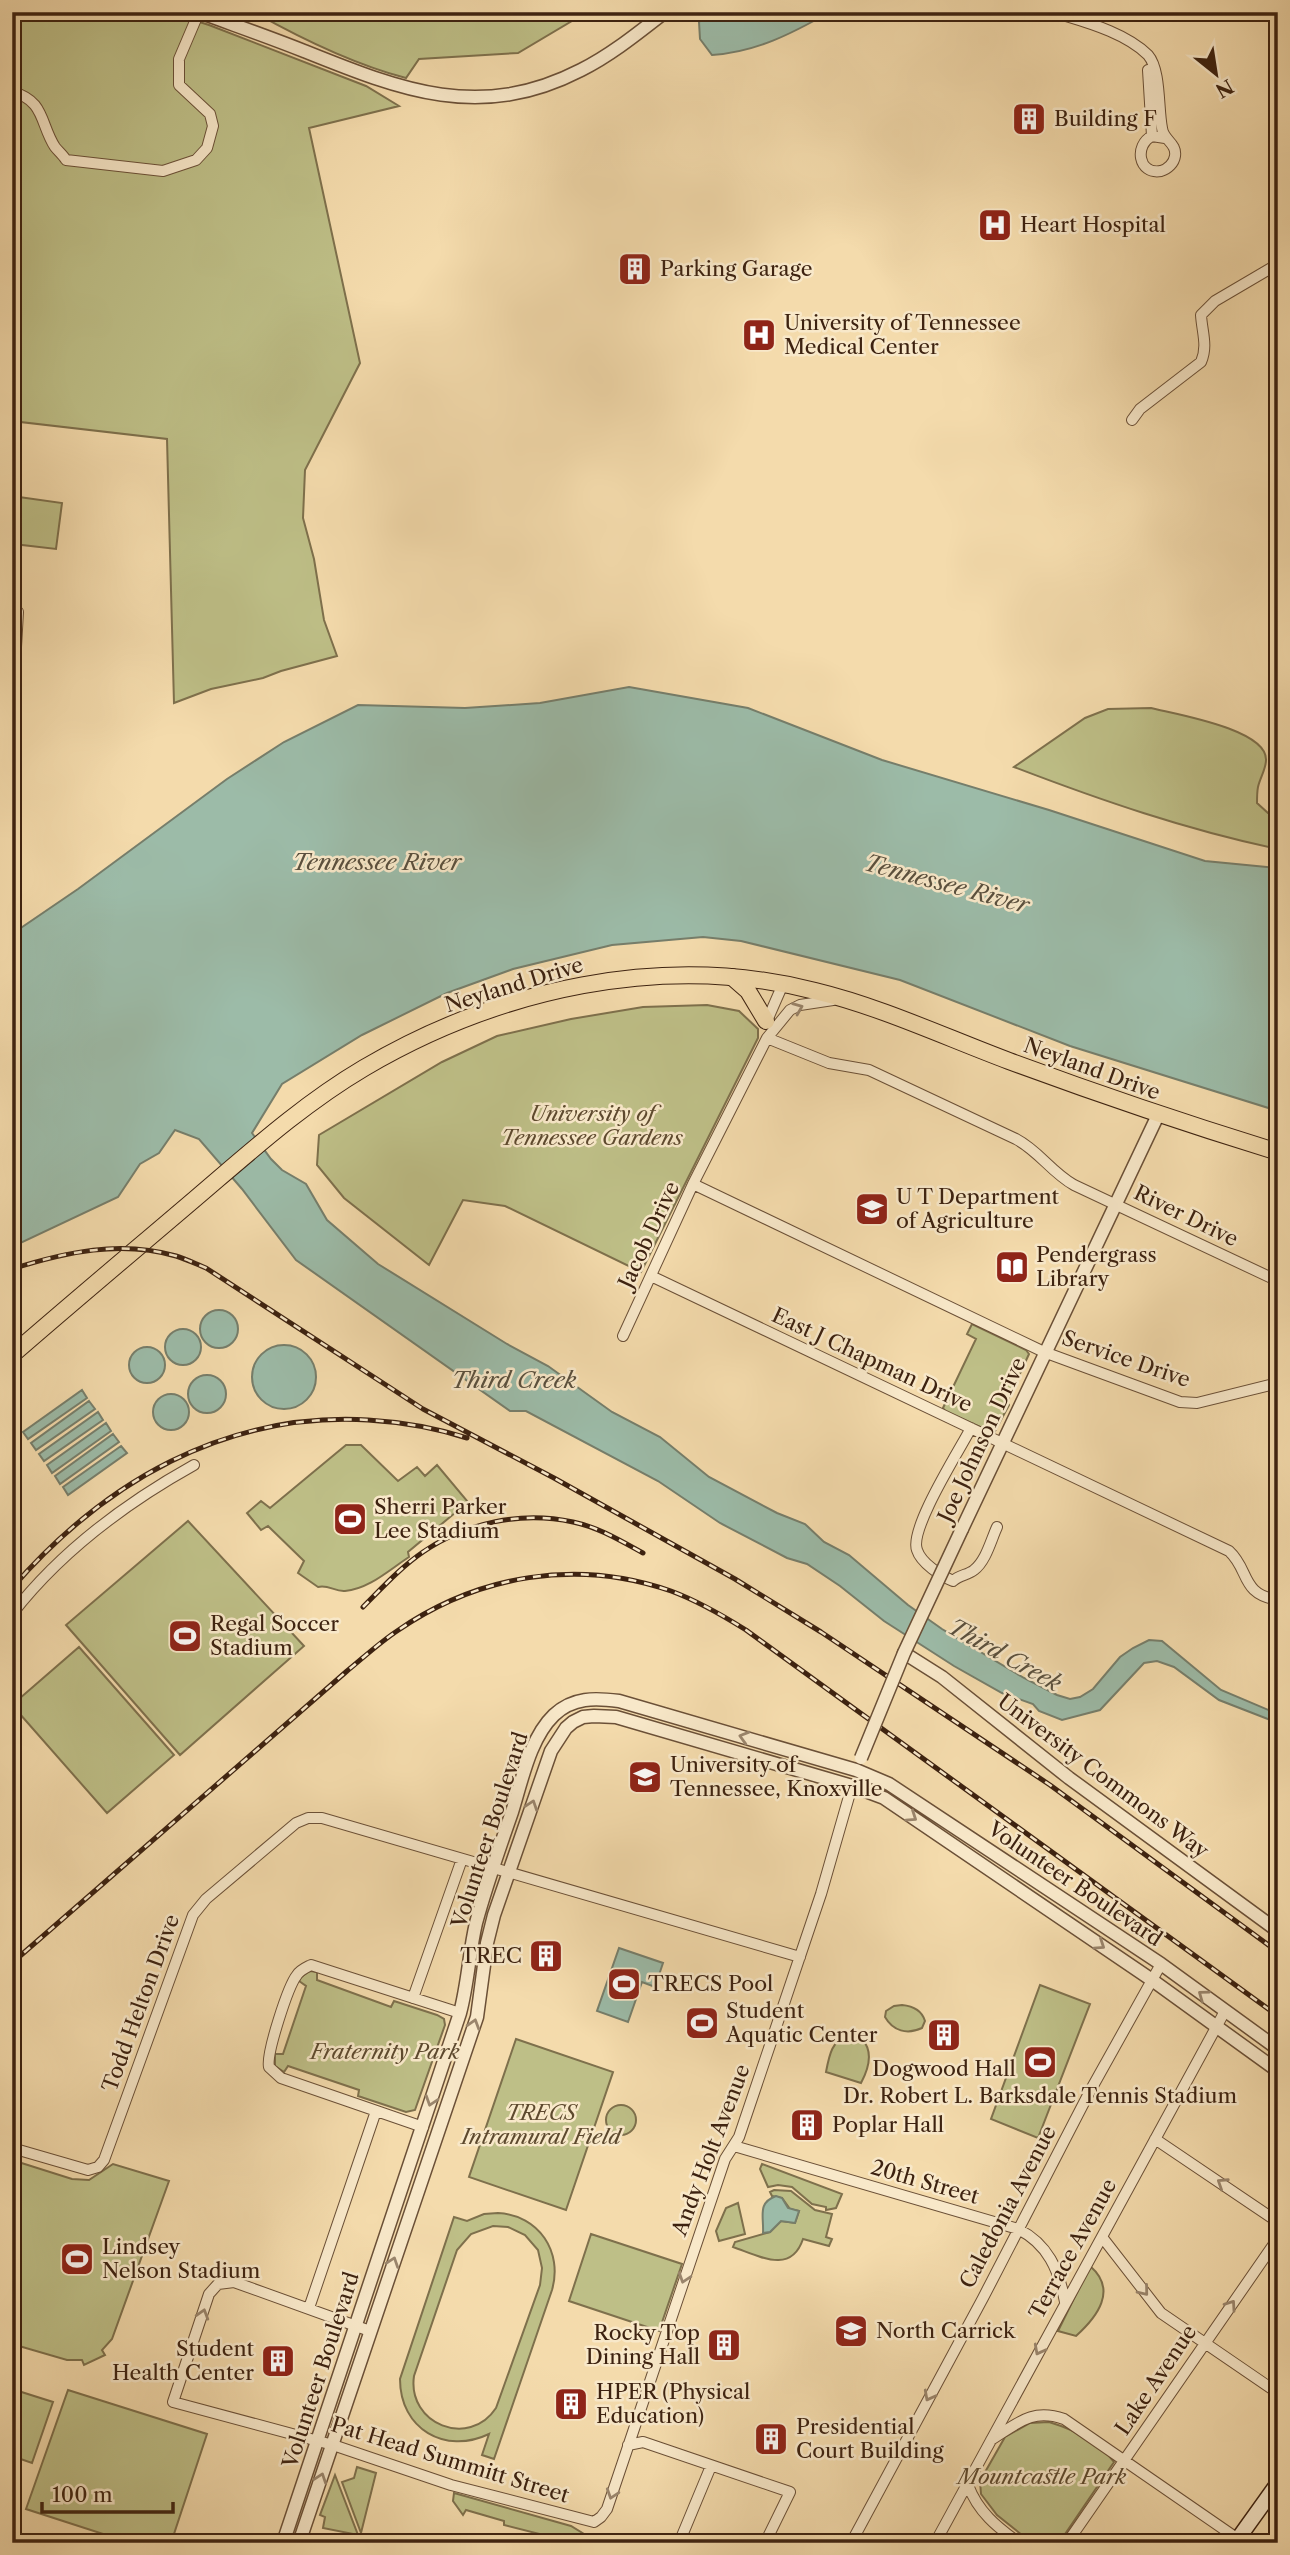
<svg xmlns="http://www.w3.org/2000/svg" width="1290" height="2555" font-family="'Libre Caslon Text',serif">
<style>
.green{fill:#bebf87;stroke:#7e704c;stroke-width:2;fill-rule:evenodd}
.water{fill:#9cbba8;stroke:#767e6b;stroke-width:2}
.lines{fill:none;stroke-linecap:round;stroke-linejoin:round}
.minor-casing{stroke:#6b5037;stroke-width:12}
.tertiary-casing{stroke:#6b5037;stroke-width:15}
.secondary-casing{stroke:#3d2210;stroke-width:17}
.primary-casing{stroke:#3d2210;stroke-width:18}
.trunk-casing{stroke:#3d2210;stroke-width:18}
.minor{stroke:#f8e8c9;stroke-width:10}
.tertiary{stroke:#f8e8c9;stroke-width:12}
.secondary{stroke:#f8e8c9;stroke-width:14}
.primary{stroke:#f4dbac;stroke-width:16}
.trunk{stroke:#f4dbac;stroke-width:16}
.rail-casing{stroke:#3d2210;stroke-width:5}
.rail{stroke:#f8e8c9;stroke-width:2.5;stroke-dasharray:8;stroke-linecap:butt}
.tertiary-bridge-casing{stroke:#6b5037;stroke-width:15;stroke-linecap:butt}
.tertiary-bridge{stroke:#f8e8c9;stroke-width:12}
.oneway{stroke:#9a856c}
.labels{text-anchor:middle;stroke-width:5;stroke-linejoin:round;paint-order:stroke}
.poi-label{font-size:21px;fill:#3d2210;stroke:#f8e8c9;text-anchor:start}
.street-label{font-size:21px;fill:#3d2210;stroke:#f8e8c9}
.park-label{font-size:21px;font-style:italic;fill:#5d492e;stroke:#f8e8c9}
.water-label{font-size:23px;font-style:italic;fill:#5a503e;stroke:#f8e8c9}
</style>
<rect width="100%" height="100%" fill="#f4dbac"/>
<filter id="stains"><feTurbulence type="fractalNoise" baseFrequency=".00286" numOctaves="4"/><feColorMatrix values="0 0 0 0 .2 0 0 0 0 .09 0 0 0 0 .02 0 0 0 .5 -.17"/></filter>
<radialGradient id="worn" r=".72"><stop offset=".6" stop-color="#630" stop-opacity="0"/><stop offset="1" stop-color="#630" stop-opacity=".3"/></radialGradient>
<path class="green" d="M12,12H168L209,25L366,86L399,106L309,128L360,363L305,470L303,518L314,559L324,620L337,656L281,671L263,678L211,689L174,703L167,439L12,421Z
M254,12H587L518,53L419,59L406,78C353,64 302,39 254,12Z
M19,497L62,503L56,549L14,544Z
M1151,708C1174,714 1267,729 1266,760C1266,769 1260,778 1258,787C1257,792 1257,798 1257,803L1268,813L1278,815V849C1187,830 1100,800 1014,767L1085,718L1108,709Z
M707,1005L739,1011L758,1029V1038L641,1272L505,1206L463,1200L429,1265L344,1198L317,1165L319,1135L442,1062L497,1036L571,1019L643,1007Z
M972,1324L1026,1350L1029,1354L1007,1402L1009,1405L994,1433L946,1412L943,1408L976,1339L967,1334Z
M346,1445H361L398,1481L417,1467L425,1476L437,1465L468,1502L408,1552L409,1557C389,1570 369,1589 345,1591C335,1592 328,1584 318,1587L298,1573L304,1561L268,1526L261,1530L247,1513L261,1501L270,1508Z
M188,1521L304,1646L180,1755L66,1625Z
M79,1647L174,1755L107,1813L12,1705Z
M310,1971L317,1972V1980L391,2007L394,2001L437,2015L444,2019L445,2025L415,2110L406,2112L358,2096L359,2090L288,2066L284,2072L275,2066V2054H283L306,1986L299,1981L301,1977Z
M1040,1985L1090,2004L1038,2138L991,2119Z
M902,2005C913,2006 922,2011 925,2021L922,2028C907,2035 893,2031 885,2017L886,2011L894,2006Z
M849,2035L862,2039C874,2052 868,2070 861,2083L826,2072C829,2056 832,2039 849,2035Z
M516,2039L613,2072L566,2210L469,2177Z
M606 2120a15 15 0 1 1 30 0a15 15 0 1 1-30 0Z
M12,2160L72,2179L89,2180L113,2164L169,2181L112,2339L102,2350L105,2355L84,2365L82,2360H67L12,2344Z
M762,2164L842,2194L836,2208L826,2210V2207L812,2204L792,2187L778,2185L768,2187L760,2169Z
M774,2190L791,2191L815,2210L832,2214L826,2237L832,2239L829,2246L803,2239C791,2275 759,2256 733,2247L735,2242L770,2232L781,2221L795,2223L799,2211L790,2209L782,2198L772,2196L770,2192Z
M738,2203L745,2234L719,2241L716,2231L726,2208Z
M498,2213C539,2215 563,2252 552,2290L494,2459L482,2455L489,2434C445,2455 400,2429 400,2379L454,2217L467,2221L484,2214ZM493,2226L508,2227L525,2235L538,2250L542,2268L540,2285L496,2408C469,2449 407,2424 414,2376L457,2250L471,2234Z
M591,2234L682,2264L659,2331L569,2301Z
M1090,2266C1118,2290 1097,2317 1076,2336L1058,2331Z
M12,2389L53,2402L32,2463L12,2456Z
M68,2390L207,2434L171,2543H131L26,2509Z
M1049,2422C1072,2429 1099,2442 1114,2462L1059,2543H1032L997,2515L981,2494L980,2481L1005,2437L1030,2423Z
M357,2467L376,2473L361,2533L342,2482L354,2478Z
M335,2475L358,2535L323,2528L325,2517L320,2515Z
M454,2493L571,2526L589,2537L586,2543H575L504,2525V2521L466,2510L463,2515L453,2501Z"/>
<path class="water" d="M712,12H830C791,34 756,52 712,55L700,39L699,22Z
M629,687L748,708L882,760L1049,810L1205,861L1278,868V1111L1070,1046L900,980L741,941L703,937L612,945L513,969L447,993L362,1035L282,1084L252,1133L271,1159L282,1170L306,1184L327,1220L378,1264L507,1344L548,1366L612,1412L660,1437L709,1477L777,1513L805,1524L824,1542L849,1555L908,1605L942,1629L1024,1678L1057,1695L1070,1699L1080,1697L1093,1689L1120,1657L1133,1648L1149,1640L1162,1641L1221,1690L1278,1714V1723L1219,1700L1174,1667L1157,1661L1144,1663L1100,1710L1062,1720L1039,1711L1033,1704L1002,1693L954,1666L884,1621L840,1586L807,1564L787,1558L720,1523L658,1481L526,1411H510L296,1260L242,1189L199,1139L175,1130L159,1153L140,1164L118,1197L12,1247V934L78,889L227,779L284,742L358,705L465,708L540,703Z
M200 1329a19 19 0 1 1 38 0a19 19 0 1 1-38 0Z
M165 1347a18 18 0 1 1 36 0a18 18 0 1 1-36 0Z
M252 1377a32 32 0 1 1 64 0a32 32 0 1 1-64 0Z
M129 1365a18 18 0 1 1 36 0a18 18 0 1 1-36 0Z
M188 1394a19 19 0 1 1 38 0a19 19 0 1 1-38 0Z
M82,1390L87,1398L28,1439L23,1432Z
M153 1412a18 18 0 1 1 36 0a18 18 0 1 1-36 0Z
M89,1401L95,1409L36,1450L31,1443Z
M98,1412L103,1420L44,1461L39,1454Z
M106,1423L111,1431L52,1473L47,1465Z
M113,1434L119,1442L60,1484L55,1476Z
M121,1446L127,1453L68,1495L63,1487Z
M619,1948L663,1963L655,1987L642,1982L628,2022L597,2011Z
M776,2196L782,2198L788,2208L799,2211L795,2223L781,2221L770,2232L763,2233C764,2216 757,2203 776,2196Z"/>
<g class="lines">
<g class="minor-casing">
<path id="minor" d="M1063,12L1066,16C1093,24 1128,35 1148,55C1161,70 1158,109 1162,128C1163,140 1177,143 1175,156C1174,163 1168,169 1161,171C1138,175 1134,145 1152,136L1165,138
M1148,70L1152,136
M12,92C45,100 40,124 55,147C58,151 63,155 66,160L163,171L196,160L207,148L213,126L210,114L179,85V59L199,12
M1132,420L1140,409L1201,362C1208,346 1202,332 1201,315L1215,301L1278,264
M12,611L18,612L12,717
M766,1023L783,984
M767,1038L829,1063L869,1070L1016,1139C1039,1151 1051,1172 1074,1185L1278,1281
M693,1184L1044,1352L1180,1402L1197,1403L1278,1383
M651,1276L1229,1551C1250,1570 1240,1594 1278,1600
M623,1336L693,1184L767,1038L790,1010L800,1005L833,1000
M971,1428C959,1451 909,1529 917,1550C921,1563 941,1576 953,1581C959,1575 968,1575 974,1570C986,1561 991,1540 997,1527
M12,1614C61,1551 124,1504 194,1465
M413,1998L462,1859
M423,2127L281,2078L269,2067C266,2054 288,1986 297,1975C300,1970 305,1968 311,1965L460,2013
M1155,2139L1278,2222
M734,2146L1018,2229C1048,2244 1059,2270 1065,2302
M12,2148L88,2170L98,2167L104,2160L193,1915L206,1899L296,1823L308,1818H322L800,1957
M1102,2237L1161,2313L1278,2393
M309,2308L376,2111
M370,2331L234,2282L218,2284L209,2294L173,2402L333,2445L451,2485L594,2522L601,2517L607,2509L725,2159L739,2137L821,1894L852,1786
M991,2440C1018,2423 1032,2408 1064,2419L1238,2539
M628,2445L643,2442L790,2492L765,2543
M968,2485C978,2512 997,2527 1019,2543
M679,2543L711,2466
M851,2543L983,2298L1089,2093L1161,1964
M935,2543L1225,2011
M1067,2543L1278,2238"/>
</g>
<g class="tertiary-casing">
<path id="tertiary" d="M199,12C234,25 269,37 304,51C401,90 480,122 581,70C611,55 638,33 665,12
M962,1529L1158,1115
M904,1653L942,1677L1069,1778L1278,1931
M283,2543L460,2013C468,1983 469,1953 476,1923C486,1886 499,1849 512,1812C522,1780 530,1738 554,1715C573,1697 595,1698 619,1701L856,1770L889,1784L1161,1964L1278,2049
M299,2543L477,2017L487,1943L494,1915L551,1751L566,1728L573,1722L583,1717L594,1716L616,1717L852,1786L884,1798L1152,1980L1278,2071"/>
</g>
<g class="secondary-casing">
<path id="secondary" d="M1235,2543L1278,2483"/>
</g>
<g class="primary-casing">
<path id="primary" d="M12,1355C73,1302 135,1250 196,1198C250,1152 303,1104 364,1068C498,989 663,952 815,991C881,1007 945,1037 1009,1061C1098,1094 1187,1124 1278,1152"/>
</g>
<g class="trunk-casing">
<path id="trunk" d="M732,977L748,991L766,1021"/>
</g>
<use href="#minor" class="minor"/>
<use href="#tertiary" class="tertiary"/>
<use href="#secondary" class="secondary"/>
<use href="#primary" class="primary"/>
<use href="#trunk" class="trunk"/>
<g class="rail-casing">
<path id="rail" d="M12,1269C66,1252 120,1240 176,1256C186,1259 196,1264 206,1268L423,1409L554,1478L735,1579L821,1632L1050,1785L1278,1952
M12,1588C104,1482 225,1412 368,1420C401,1422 436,1428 467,1438
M363,1607C382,1588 401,1567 423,1552C467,1522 522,1511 573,1522C598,1527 621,1541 643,1553
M12,1963L347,1671C363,1658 379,1643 397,1631C478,1575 577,1558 671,1591C698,1601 722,1615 746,1630L1278,2016"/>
</g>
<use href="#rail" class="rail"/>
<g class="tertiary-bridge-casing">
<path id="tertiary-bridge" d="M861,1758L904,1653L962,1529"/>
</g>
<use href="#tertiary-bridge" class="tertiary-bridge"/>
</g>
<defs><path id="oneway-chevron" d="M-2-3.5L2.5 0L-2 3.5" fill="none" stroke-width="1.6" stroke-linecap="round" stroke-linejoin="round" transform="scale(1.75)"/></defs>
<g class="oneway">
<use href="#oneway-chevron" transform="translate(798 1008) rotate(-22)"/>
<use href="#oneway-chevron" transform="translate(744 1737) rotate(-164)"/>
<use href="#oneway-chevron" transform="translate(532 1805) rotate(-71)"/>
<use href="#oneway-chevron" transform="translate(912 1817) rotate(34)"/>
<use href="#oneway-chevron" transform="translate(1100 1945) rotate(34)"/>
<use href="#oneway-chevron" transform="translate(1203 1995) rotate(-144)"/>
<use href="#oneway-chevron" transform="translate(474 2024) rotate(-73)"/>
<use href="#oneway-chevron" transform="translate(431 2101) rotate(108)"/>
<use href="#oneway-chevron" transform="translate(1222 2183) rotate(-147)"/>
<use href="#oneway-chevron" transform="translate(393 2262) rotate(-71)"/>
<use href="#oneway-chevron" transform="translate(684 2278) rotate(108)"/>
<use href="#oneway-chevron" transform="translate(1144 2291) rotate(51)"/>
<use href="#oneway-chevron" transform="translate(1231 2305) rotate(-55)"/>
<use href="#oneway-chevron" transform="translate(203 2314) rotate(-73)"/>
<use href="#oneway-chevron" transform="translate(1039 2350) rotate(118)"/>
<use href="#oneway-chevron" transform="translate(929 2396) rotate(118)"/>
<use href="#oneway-chevron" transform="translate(321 2478) rotate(-71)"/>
<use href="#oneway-chevron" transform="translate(612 2494) rotate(108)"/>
</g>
<defs>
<g id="building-square" transform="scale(1.75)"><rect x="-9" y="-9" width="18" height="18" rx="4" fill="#8f2418" stroke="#f8e8c9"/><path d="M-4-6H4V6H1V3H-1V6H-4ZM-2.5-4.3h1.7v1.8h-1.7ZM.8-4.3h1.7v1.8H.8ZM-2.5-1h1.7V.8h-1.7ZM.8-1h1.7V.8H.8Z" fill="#fff"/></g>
<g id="hospital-square" transform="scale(1.75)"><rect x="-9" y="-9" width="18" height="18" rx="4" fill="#8f2418" stroke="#f8e8c9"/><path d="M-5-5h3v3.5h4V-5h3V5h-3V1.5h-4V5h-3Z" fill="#fff"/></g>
<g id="school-square" transform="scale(1.75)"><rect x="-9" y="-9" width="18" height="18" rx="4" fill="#8f2418" stroke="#f8e8c9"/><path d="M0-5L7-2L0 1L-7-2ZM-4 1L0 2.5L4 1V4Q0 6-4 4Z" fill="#fff"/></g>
<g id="library-square" transform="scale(1.75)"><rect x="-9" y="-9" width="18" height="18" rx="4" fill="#8f2418" stroke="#f8e8c9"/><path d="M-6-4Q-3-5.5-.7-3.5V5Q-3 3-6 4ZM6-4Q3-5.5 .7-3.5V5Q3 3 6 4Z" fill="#fff"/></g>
<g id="stadium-square" transform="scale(1.75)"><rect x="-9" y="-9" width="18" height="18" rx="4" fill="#8f2418" stroke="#f8e8c9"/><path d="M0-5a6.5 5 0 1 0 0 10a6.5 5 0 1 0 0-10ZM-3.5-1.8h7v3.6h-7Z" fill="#fff"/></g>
<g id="university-square" transform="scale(1.75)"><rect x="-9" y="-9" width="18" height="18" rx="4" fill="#8f2418" stroke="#f8e8c9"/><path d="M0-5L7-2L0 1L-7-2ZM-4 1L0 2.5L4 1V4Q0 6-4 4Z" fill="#fff"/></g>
</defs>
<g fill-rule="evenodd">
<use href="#building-square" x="1029" y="119"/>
<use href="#hospital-square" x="995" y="225"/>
<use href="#building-square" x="635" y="269"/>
<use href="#hospital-square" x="759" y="335"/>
<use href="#school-square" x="872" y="1209"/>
<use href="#library-square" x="1012" y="1267"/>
<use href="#stadium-square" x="350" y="1519"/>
<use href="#stadium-square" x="185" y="1636"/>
<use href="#university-square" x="645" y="1777"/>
<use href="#building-square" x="546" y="1956"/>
<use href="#stadium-square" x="624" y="1984"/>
<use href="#stadium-square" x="702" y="2023"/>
<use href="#building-square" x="944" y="2035"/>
<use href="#stadium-square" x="1040" y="2062"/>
<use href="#building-square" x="807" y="2125"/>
<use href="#stadium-square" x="77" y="2259"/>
<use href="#university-square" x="851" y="2331"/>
<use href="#building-square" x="724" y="2345"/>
<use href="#building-square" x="278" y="2361"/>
<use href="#building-square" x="571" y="2404"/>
<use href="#building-square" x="771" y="2439"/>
</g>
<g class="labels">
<g class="poi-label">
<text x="1054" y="126">Building F</text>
<text x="1020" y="232">Heart Hospital</text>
<text x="660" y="276">Parking Garage</text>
<text x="784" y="330">University of Tennessee<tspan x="784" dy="24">Medical Center</tspan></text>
<text x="896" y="1204">U T Department<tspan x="896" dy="24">of Agriculture</tspan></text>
<text x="1036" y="1262">Pendergrass<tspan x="1036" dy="24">Library</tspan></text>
<text x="374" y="1514">Sherri Parker<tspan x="374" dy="24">Lee Stadium</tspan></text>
<text x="210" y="1631">Regal Soccer<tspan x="210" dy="24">Stadium</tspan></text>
<text x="670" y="1772">University of<tspan x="670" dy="24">Tennessee, Knoxville</tspan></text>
<text x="522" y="1963" text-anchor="end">TREC</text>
<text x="648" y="1991">TRECS Pool</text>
<text x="726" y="2018">Student<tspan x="726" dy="24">Aquatic Center</tspan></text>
<text x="944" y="2076" text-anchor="middle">Dogwood Hall</text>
<text x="1040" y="2103" text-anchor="middle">Dr. Robert L. Barksdale Tennis Stadium</text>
<text x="832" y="2132">Poplar Hall</text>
<text x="102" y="2254">Lindsey<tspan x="102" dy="24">Nelson Stadium</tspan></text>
<text x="876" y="2338">North Carrick</text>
<text x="700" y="2340" text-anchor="end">Rocky Top<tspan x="700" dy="24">Dining Hall</tspan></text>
<text x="254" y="2356" text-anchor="end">Student<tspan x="254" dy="24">Health Center</tspan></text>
<text x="596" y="2399">HPER (Physical<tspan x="596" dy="24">Education)</tspan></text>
<text x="796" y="2434">Presidential<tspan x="796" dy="24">Court Building</tspan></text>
</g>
<g class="street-label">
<text transform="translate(514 985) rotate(-17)" y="7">Neyland Drive</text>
<text transform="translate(1092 1069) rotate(20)" y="7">Neyland Drive</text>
<text transform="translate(1186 1216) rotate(26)" y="7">River Drive</text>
<text transform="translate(649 1235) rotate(-65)" y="7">Jacob Drive</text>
<text transform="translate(1126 1359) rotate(19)" y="7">Service Drive</text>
<text transform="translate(872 1360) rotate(25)" y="7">East J Chapman Drive</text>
<text transform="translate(982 1440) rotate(-65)" y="7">Joe Johnson Drive</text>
<text transform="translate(1103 1776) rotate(37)" y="7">University Commons Way</text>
<text transform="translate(490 1830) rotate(-72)" y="7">Volunteer Boulevard</text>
<text transform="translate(1075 1884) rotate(34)" y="7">Volunteer Boulevard</text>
<text transform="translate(141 2003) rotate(-70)" y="7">Todd Helton Drive</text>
<text transform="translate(711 2150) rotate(-69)" y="7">Andy Holt Avenue</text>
<text transform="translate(925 2182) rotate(16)" y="7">20th Street</text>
<text transform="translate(1008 2207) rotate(-62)" y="7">Caledonia Avenue</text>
<text transform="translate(1073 2249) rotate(-61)" y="7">Terrace Avenue</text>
<text transform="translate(321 2370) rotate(-72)" y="7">Volunteer Boulevard</text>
<text transform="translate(1156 2380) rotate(-56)" y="7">Lake Avenue</text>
<text transform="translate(450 2460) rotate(17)" y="7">Pat Head Summitt Street</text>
</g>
<g class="park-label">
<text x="592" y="1121">University of<tspan x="592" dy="24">Tennessee Gardens</tspan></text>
<text x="385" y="2059">Fraternity Park</text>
<text x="541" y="2120">TRECS<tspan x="541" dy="24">Intramural Field</tspan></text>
<text x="1042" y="2484">Mountcastle Park</text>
</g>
<g class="water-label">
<text x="377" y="870">Tennessee River</text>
<text transform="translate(947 884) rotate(15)" y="8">Tennessee River</text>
<text x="514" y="1388">Third Creek</text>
<text transform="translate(1005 1655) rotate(29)" y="8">Third Creek</text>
</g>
</g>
<rect width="1290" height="2555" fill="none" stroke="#f4dbac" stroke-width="42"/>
<rect x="14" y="14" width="1262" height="2527" fill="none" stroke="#3d2210" stroke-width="3.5"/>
<rect x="21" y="21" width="1248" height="2513" fill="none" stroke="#3d2210" stroke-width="2"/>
<g transform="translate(1216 74) rotate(150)" stroke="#f8e8c9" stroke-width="5" paint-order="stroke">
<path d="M0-5L12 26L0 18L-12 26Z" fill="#3d2210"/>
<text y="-10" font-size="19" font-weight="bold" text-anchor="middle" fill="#3d2210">N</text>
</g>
<path d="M42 2502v10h131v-10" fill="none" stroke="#3d2210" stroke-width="3.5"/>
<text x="52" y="2502" font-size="21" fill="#3d2210" stroke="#f8e8c9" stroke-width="5" paint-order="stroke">100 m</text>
<rect width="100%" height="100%" filter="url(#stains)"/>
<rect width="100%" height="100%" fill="url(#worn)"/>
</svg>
